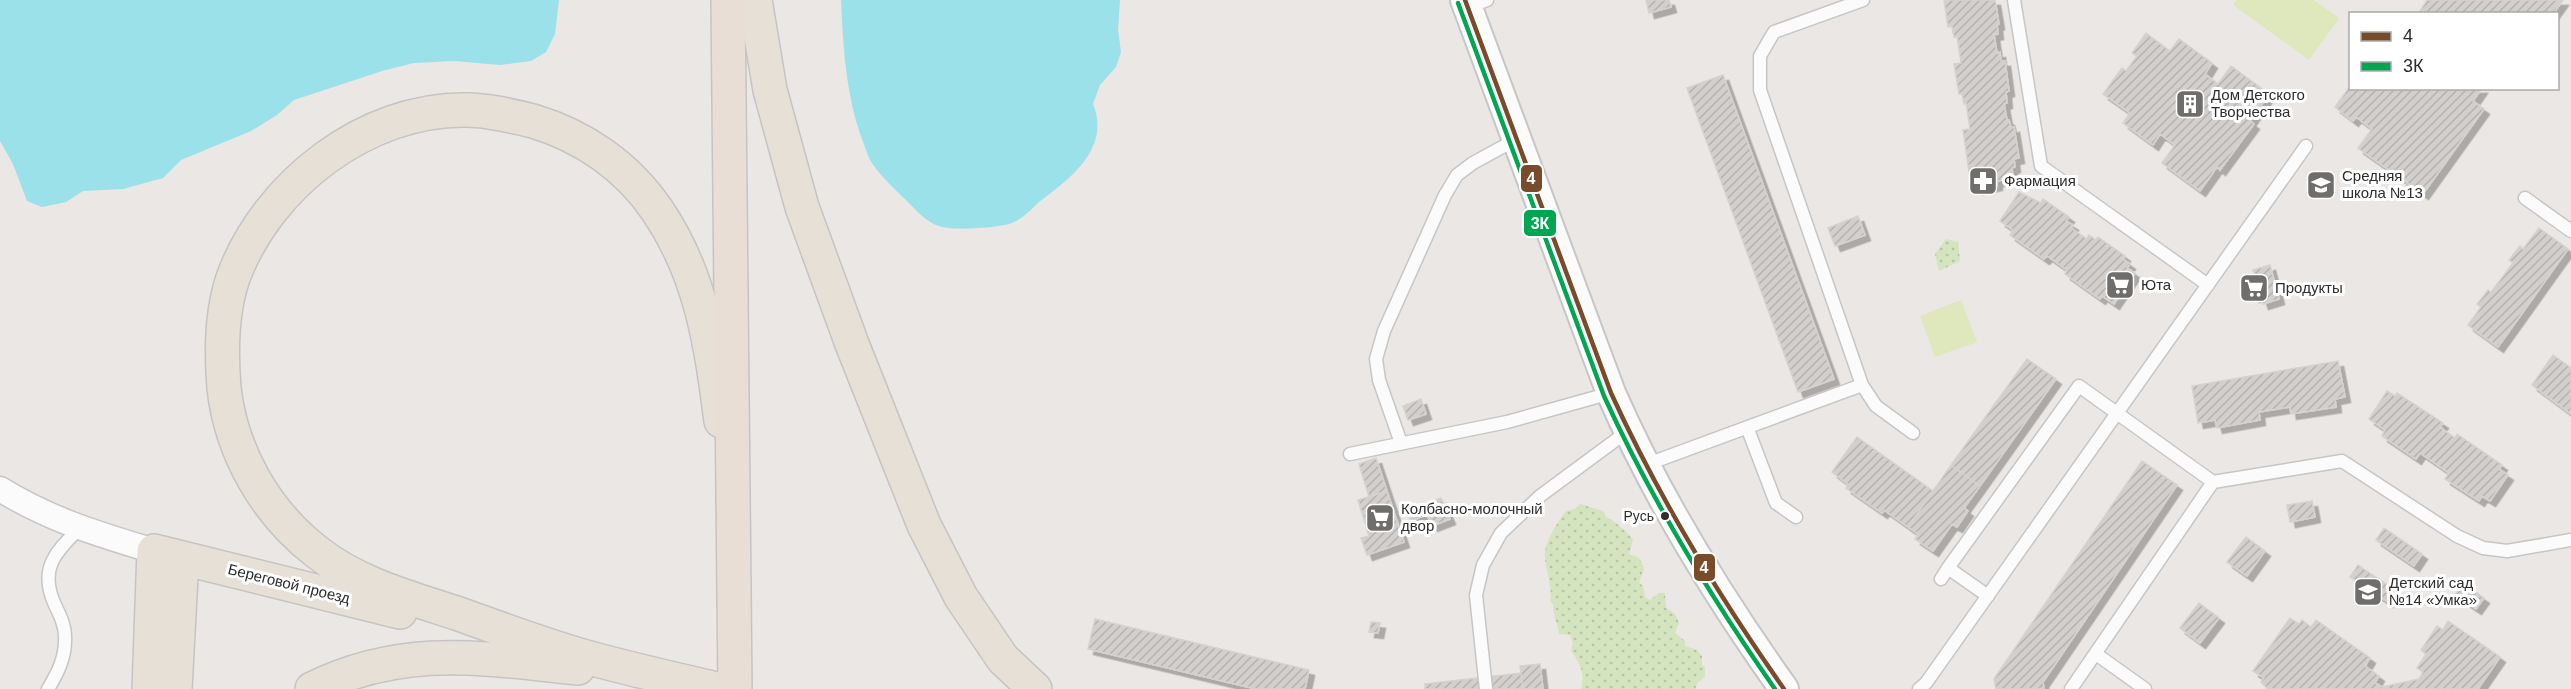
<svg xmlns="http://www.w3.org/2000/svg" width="2571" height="689" font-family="Helvetica,sans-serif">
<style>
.green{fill:url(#green-dots)}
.pitch{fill:#dee8bc}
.water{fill:#9ae1ea}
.building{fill:url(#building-hatch);stroke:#d5d2d0;stroke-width:1.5;filter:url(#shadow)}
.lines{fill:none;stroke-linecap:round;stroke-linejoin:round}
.service-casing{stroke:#c6c6c6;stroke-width:15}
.minor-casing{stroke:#c6c6c6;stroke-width:27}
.tertiary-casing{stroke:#c6c6c6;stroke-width:32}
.primary-casing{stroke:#c6c4c3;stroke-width:36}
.trunk-casing{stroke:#c6c4c3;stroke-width:36}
.service{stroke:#fcfbfb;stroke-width:12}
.minor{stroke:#fcfbfb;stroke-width:24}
.tertiary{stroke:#fcfbfb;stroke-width:28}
.primary{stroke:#e7e0d6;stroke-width:33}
.trunk{stroke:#e8ded6;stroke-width:33}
.bus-1-casing{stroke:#fff;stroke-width:9}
.bus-2-casing{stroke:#fff;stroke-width:9}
.bus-1{stroke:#7a4b2a;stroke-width:4.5}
.bus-2{stroke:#00a651;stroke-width:4.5}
.bus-dot{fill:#2d2d2d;stroke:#fff;stroke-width:2}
.labels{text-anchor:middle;stroke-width:6;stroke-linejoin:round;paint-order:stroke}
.bus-label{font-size:14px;fill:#2d2d2d;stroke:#fff;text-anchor:end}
.poi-label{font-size:15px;fill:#2d2d2d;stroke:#fff;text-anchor:start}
.street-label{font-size:15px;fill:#2d2d2d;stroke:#fff}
.line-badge{stroke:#fff;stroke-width:2}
.badge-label{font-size:16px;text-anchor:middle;font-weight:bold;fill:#fff}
</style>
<defs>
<pattern id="green-dots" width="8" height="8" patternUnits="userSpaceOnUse" patternTransform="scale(1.5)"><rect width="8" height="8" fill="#d3e4be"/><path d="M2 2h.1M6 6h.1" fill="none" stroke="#b5c4a4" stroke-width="1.8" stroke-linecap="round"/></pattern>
<pattern id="building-hatch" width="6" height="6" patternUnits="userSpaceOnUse" patternTransform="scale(1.5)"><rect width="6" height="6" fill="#d2cfcd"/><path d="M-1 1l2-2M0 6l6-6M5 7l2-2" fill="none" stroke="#b5b2b0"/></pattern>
<filter id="shadow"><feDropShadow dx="5.5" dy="5.5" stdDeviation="0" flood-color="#0004"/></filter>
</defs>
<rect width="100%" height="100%" fill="#eae7e4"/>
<path class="green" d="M1946,239L1958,242L1960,261L1939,271L1935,254Z
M1580,504L1603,511L1606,517C1613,520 1628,532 1633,540L1629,554L1639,558L1644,568L1639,583L1643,586L1645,597L1650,600L1659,593H1665L1666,608L1675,614L1679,623L1675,633L1685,641V646L1697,650L1702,656V665L1705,667V677L1698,682L1695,689H1581C1585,675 1581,663 1571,651L1573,643L1570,635L1559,634C1558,623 1552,614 1553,604L1550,600C1553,586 1546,572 1545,558C1543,544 1558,522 1566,511L1575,509Z"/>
<path class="pitch" d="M2236,0H2314L2339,18L2309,60L2233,5Z
M1961,300L1977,342L1935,357L1920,316Z"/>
<path class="water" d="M0,0H559L555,34L546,52L531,61L500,65L454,61L414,63L382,71L294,100L277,115L251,131L181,160L163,178L123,189L83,191L66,202L42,207L27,201L13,164L0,141Z
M841,0H1120L1118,30L1121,52L1116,67L1100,85L1093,104C1111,148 1071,178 1039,202C1032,209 1023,218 1014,222C1004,228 951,231 939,226C926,222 916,210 907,201C895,189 879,175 870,160C867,154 865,146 862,139C846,95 843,46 841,0Z"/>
<path class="building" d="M1646,0H1669L1671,7L1649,13Z
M1944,0H1995L1999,24L1997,25L1998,34L1994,35L1997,53L2000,52L2001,61H2005L2009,91L2006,92L2007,103L2004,104L2007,120H2009L2011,128L2014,127L2019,158L2014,159L2015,167L2012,168L2013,178L1997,181V185L1977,189L1974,170L1969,171L1963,130L1970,129L1966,103L1964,104L1962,93L1959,94L1954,64L1961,63L1957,36L1954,37L1952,26L1948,27Z
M2427,0H2563L2553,14H2418Z
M2146,33L2170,51L2179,39L2212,63L2205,74L2218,84L2231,66L2269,94L2250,121L2254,124L2220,170L2217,167L2200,191L2162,163L2175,145L2160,134L2153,145L2123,123L2130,113L2103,94L2122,68L2126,71L2137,56L2132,53Z
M1723,75L1834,379L1798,392L1687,88Z
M2350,86V88H2482L2473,101L2484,109L2423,194L2358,148L2372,129L2356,117L2353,121L2335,107Z
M2019,192L2041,203L2043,199L2069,217L2066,221L2073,225L2071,228L2087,239L2089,235L2096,240L2098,237L2125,256L2123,259L2130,264L2127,268L2135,273L2114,304L2102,296L2100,299L2065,274L2067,270L2047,256L2044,259L2010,235L2013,230L2000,221Z
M1858,216L1865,235L1835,246L1828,228Z
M2539,228L2568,249L2498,347L2468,325L2481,307L2477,304L2488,290L2491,292L2513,263L2509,260L2520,246L2523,249Z
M2270,265L2279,299L2263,304L2260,295L2254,297L2249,280L2256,278L2253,270Z
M2553,355L2571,368V414L2532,385Z
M2027,359L2056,379L1980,486L1951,465Z
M2338,361L2345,397L2335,399L2336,407L2291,414L2290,407L2259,412L2260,420L2217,428L2215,420L2198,423L2192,386Z
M2387,391L2395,396L2397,393L2443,423L2440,427L2455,438L2457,434L2502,465L2499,469L2508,475L2490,501L2482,496L2479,501L2445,479L2449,473L2420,453L2416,459L2382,436L2385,430L2369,419Z
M1421,399L1426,414L1408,420L1403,406Z
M1857,437L1933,491L1908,527L1884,510L1882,513L1846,488L1848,484L1832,472Z
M1376,458L1387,491L1369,497L1359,464Z
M2142,461L2177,485L2043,682L2044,689H1996L1994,679Z
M1951,465L1980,486L1964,508L1968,511L1957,527L1952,524L1933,551L1915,539L1918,534L1908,527Z
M1387,491L1404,542L1367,555L1361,538L1369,536L1358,500Z
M1441,498L1450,519L1432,526L1423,505Z
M2312,501L2315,517L2290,522L2287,505Z
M1419,506L1423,516L1411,521L1407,512Z
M2384,528L2422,554L2414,566L2376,540Z
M2246,537L2265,551L2247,576L2227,562Z
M2358,565L2396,591L2388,602L2350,577Z
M2463,584L2484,598L2476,609L2455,595Z
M2199,603L2219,618L2200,643L2180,628Z
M2290,618L2299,624L2302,620L2311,627L2316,620L2370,658L2365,666L2379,676L2375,683L2382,687L2419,679L2423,672L2417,668L2426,654L2421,650L2437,626L2443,630L2448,621L2500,657L2478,689H2268L2261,682L2264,678L2253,671Z
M1095,619L1309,670L1305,689H1256L1088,649Z
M1371,622L1380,623L1378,633L1369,632Z
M1540,664L1543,689H1523L1520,666Z
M1521,673L1523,689H1425V684Z"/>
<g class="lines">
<g class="service-casing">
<path id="service" d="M2014,0L2041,166L2208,285
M1468,7L1487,0
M2525,198L2571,231
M1862,385L1876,406L1913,433
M1747,427L1776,503L1796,517
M1401,443L1379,380L1376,359L1384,331L1445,195L1457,175L1473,163L1517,139
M1350,454L1507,422L1611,393
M1645,465L1862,385L1760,90V56L1774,32L1863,0
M1941,579L1948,568
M1988,596L1948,568L2079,386L2213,482
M2096,654L2145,689
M48,689C57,674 65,659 65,641C66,628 61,617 55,605C39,570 54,553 79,529
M1486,689L1476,595L1483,565L1501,533L1540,496L1628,431
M1919,689L1926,683L2306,146
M2071,689L2213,482L2342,461L2457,536L2483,548L2507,551L2571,540"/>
</g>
<g class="minor-casing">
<path id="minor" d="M0,489C50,520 98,534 154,551"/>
</g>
<g class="tertiary-casing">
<path id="tertiary" d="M1465,0L1611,393C1657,498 1717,595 1784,689"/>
</g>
<g class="primary-casing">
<path id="primary" d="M755,0L770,90L802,207L852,344L924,525L961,597L1003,659L1035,689
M149,689L154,551L400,612
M175,689L182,558
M312,689C404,644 480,658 578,668
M717,689C673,679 629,669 586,657C544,645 501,629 459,614C411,598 357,584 317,552C266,513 231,452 224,388C221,352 221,313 233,278C267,185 366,108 467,110C488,110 512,116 533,121C583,136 627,166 657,210C702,276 711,345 721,421"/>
</g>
<g class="trunk-casing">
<path id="trunk" d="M728,0L735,689"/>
</g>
<use href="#service" class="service"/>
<use href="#minor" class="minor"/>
<use href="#tertiary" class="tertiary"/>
<use href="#primary" class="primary"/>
<use href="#trunk" class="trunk"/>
<g class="bus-1-casing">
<path id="bus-1" d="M1465,0L1611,393C1659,498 1718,595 1784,689"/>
</g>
<g class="bus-2-casing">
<path id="bus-2" d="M1458,3L1604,396C1651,499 1710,596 1775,689"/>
</g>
<use href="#bus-1" class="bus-1"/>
<use href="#bus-2" class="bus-2"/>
</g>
<defs>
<g id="building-square" transform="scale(1.5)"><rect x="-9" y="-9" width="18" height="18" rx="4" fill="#6f6e6d" stroke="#fff"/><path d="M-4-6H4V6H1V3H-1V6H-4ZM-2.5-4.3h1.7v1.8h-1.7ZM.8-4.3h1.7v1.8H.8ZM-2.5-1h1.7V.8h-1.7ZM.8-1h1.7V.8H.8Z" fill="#fff"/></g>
<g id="pharmacy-square" transform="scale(1.5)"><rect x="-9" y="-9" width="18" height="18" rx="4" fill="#6f6e6d" stroke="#fff"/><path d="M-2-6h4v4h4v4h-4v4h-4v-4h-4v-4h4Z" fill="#fff"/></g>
<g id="school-square" transform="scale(1.5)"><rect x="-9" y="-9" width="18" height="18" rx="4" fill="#6f6e6d" stroke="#fff"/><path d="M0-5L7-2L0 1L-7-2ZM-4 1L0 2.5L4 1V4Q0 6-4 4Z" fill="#fff"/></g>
<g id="supermarket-square" transform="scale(1.5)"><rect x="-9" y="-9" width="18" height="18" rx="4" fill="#6f6e6d" stroke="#fff"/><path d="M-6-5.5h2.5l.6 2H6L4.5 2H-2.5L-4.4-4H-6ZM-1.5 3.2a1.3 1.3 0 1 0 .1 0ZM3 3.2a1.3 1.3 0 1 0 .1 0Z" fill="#fff"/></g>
</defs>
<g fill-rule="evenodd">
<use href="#building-square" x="2190" y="104"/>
<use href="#pharmacy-square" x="1983" y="181"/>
<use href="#school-square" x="2321" y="185"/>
<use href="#supermarket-square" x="2120" y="285"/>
<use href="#supermarket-square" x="2254" y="288"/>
<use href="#supermarket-square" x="1380" y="518"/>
<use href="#school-square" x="2368" y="592"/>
</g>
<circle class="bus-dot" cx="1665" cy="516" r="5"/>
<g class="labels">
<g class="bus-label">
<text x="1654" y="521">Русь</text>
</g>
<g class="poi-label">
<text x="2211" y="100">Дом Детского<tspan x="2211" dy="17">Творчества</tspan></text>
<text x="2342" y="181">Средняя<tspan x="2342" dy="17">школа №13</tspan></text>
<text x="2004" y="186">Фармация</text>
<text x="2141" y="290">Юта</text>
<text x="2275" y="293">Продукты</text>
<text x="1401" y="514">Колбасно-молочный<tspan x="1401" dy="17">двор</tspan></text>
<text x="2389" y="588">Детский сад<tspan x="2389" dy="17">№14 «Умка»</tspan></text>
</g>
<g class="street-label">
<text transform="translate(289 584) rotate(14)" y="5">Береговой проезд</text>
</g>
</g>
<g class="line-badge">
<rect x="1520" y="164" width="23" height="29" rx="6" fill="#7a4b2a"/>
<rect x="1523" y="209" width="34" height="28" rx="6" fill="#00a651"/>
<rect x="1693" y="553" width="23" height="29" rx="6" fill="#7a4b2a"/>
</g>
<g class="badge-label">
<text x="1531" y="184">4</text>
<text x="1540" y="229">3К</text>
<text x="1704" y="573">4</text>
</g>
<rect x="2349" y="12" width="210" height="78" fill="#ffffff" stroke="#ababab" stroke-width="1.5"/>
<rect x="2361" y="32" width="30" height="9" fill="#7a4b2a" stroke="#ababab" stroke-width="1.5"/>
<text x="2403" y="42" font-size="18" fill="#2d2d2d">4</text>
<rect x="2361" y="62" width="30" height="9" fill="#00a651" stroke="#ababab" stroke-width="1.5"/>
<text x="2403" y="72" font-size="18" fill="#2d2d2d">3К</text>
</svg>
